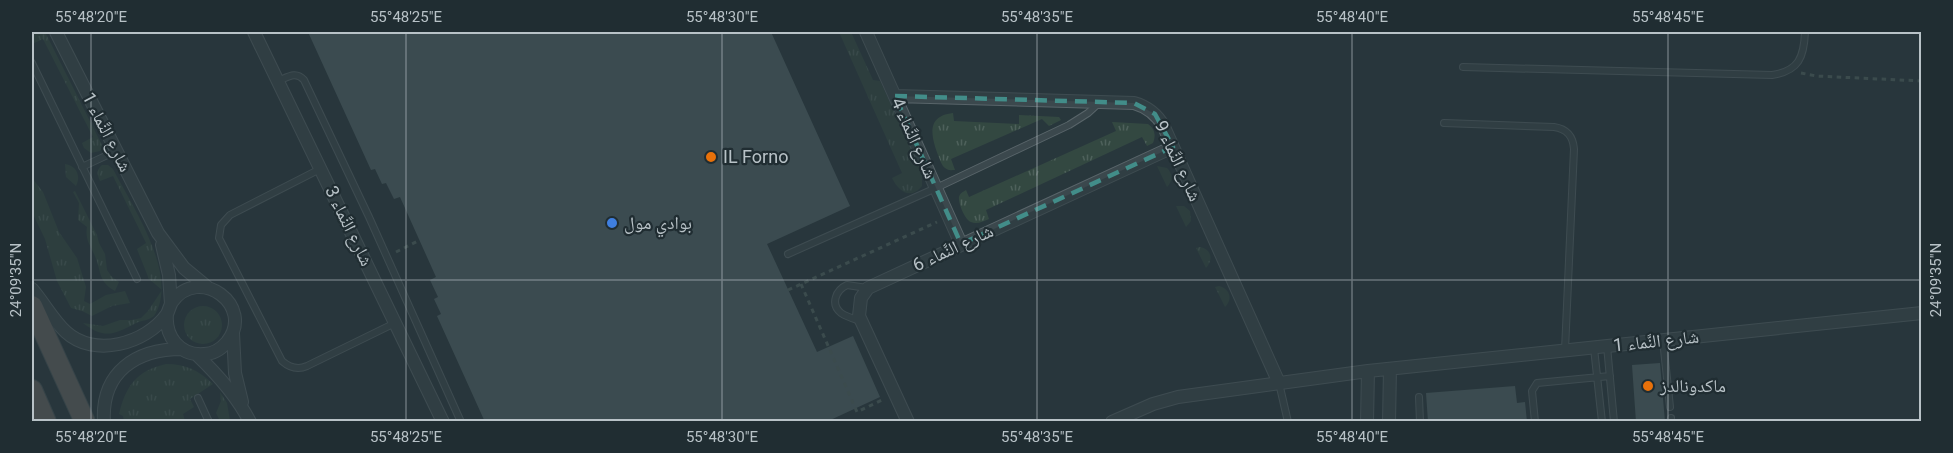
<svg xmlns="http://www.w3.org/2000/svg" width="1953" height="453" font-family="Roboto,'Noto Naskh Arabic',sans-serif">
<style>
.grass{fill:url(#grass-tufts)}
.building{fill:#536469}
.lines{fill:none;stroke-linecap:round;stroke-linejoin:round}
.service-casing{stroke:#59656a;stroke-width:8}
.minor-casing{stroke:#59656a;stroke-width:14}
.trunk-casing{stroke:#465257;stroke-width:22}
.path{stroke:#536462;stroke-width:3;stroke-dasharray:4.5 4.5;stroke-linecap:butt}
.service{stroke:#3b484d;stroke-width:6}
.minor{stroke:#3b484d;stroke-width:12}
.trunk{stroke:#666462;stroke-width:20}
.marked{fill:none;stroke:#428d89;stroke-width:4.5;stroke-dasharray:12 8;stroke-linejoin:round}
.ticks{fill:none;stroke:#b8c2c7;stroke-width:1.5;stroke-opacity:0.45}
.food-dot{fill:#e8710a;stroke:#202d32;stroke-width:2}
.shop-dot{fill:#3f7fe0;stroke:#202d32;stroke-width:2}
.labels{text-anchor:middle;stroke-width:4.5;stroke-linejoin:round;paint-order:stroke}
.street-label{font-size:18px;fill:#b8c2c7;stroke:#202d32}
.poi-label{font-size:18px;fill:#b8c2c7;stroke:#202d32;text-anchor:start}
.neatline{fill:none;stroke:#b8c2c7;stroke-width:2}
.ticks-label{font-size:15px;text-anchor:middle;fill:#b8c2c7}
</style>
<defs>
<pattern id="grass-tufts" width="24" height="20" patternUnits="userSpaceOnUse" patternTransform="scale(1.5)"><rect width="24" height="20" fill="#334841"/><path d="M3 7l-1-3M5 7V3M7 7l1-3M15 17l-1-3M17 17v-4M19 17l1-3" fill="none" stroke="#4e615b"/></pattern>
</defs>
<rect width="100%" height="100%" fill="#28373c"/>
<path class="grass" d="M32,32H45L103,147L100,151L91,153L84,148L82,143L93,137L43,39L32,44Z
M839,32H851L873,80L880,81L922,172V186C911,200 899,192 892,178L902,173Z
M953,113L954,121L1019,124V115L1059,117L1061,120L1049,126L1042,119L951,159L955,170C951,170 949,171 945,168C941,165 940,159 938,155C931,136 926,116 953,113Z
M1112,122L1148,124C1155,129 1156,135 1153,143L1147,146L1142,137L986,210L989,219C984,221 977,225 971,222C965,220 958,203 959,197C960,193 963,192 966,190L969,197L1116,131Z
M65,164C77,166 81,176 76,186L66,177Z
M102,165H108L113,169C132,206 180,276 154,316C148,321 143,320 136,323C115,334 105,340 83,323L103,326L120,320H132L141,318L148,311L162,290L149,279L137,249L146,243L113,176L100,181C97,175 96,170 102,165Z
M1157,166L1167,168C1173,174 1173,181 1167,187Z
M32,178L43,192L59,232L77,258L86,287L84,301L90,304L106,295L125,291L130,303L112,306L92,316L82,311L71,308L57,281L45,239L32,212Z
M75,191L97,235L99,243L105,254L107,270L112,277L119,282L115,291C97,281 102,270 94,254C90,245 85,239 87,227L78,220L79,203L73,192Z
M1176,206H1184L1190,211L1191,221L1186,227Z
M1200,247C1211,249 1214,259 1206,268L1196,248Z
M1219,286C1230,289 1233,299 1225,307L1215,287Z
M184 325a19 19 0 1 1 38 0a19 19 0 1 1-38 0Z
M166,364C186,364 198,370 213,384L190,399L194,407L183,414L185,421H124L123,416L119,414C126,386 136,371 166,364Z
M220,392L227,403L230,421H220L216,413L221,401Z"/>
<path class="building" d="M308,32H771L850,206L767,244L817,352L853,336L880,397L826,422H485L437,316L441,314L434,299L438,297L430,280L436,277L400,197L394,199L386,183L382,184L375,169L371,170Z
M1660,363L1665,422H1636L1632,365Z
M1515,386L1517,403L1525,402L1527,422H1428L1426,393Z"/>
<g class="lines">
<g class="service-casing">
<path id="service" d="M32,63L137,279
M1463,67L1772,75C1799,71 1804,57 1805,32
M278,81C288,77 296,71 304,80L369,217L461,422
M1444,123L1554,127C1567,129 1573,136 1574,149L1565,350
M82,167L116,151
M320,169L230,215L221,225L219,238L282,361C290,368 298,370 307,366L395,323
M788,254L936,188L1069,125L1088,113L1100,102
M860,321C854,319 847,317 841,313C830,304 836,290 847,285L867,288
M1663,340L1670,407
M1607,346L1614,422
M1594,348L1602,422
M1279,383L1288,422
M1419,397L1420,422
M198,398L209,422
M1535,422L1532,391L1537,383L1610,376
M1670,422L1671,418"/>
</g>
<g class="minor-casing">
<path id="minor" d="M56,32L158,233L184,268L207,287
M254,32L443,422
M866,32L961,244
M895,96L1134,103C1148,107 1157,114 1164,127L1279,383
M162,245L169,275L171,304
M32,289C44,303 53,320 66,332C94,358 146,344 167,314C169,310 170,305 172,302C199,264 256,306 227,342C221,349 213,354 204,354C179,356 165,336 167,314
M233,333L235,373L242,402
M196,354C217,374 237,396 250,422
M104,422C101,372 136,349 182,349
M908,422L859,316L861,298L868,288L1173,147
M1112,422L1153,404L1178,397L1368,371L1922,313
M1367,422L1368,371
M1389,422L1390,369"/>
</g>
<g class="trunk-casing">
<path id="trunk" d="M32,306L85,422
M32,390L46,422"/>
</g>
<path class="path" d="M1801,73L1816,76L1922,81
M396,252L420,240
M801,284L857,412L884,399
M788,290L937,222"/>
<use href="#service" class="service"/>
<use href="#minor" class="minor"/>
<use href="#trunk" class="trunk"/>
</g>
<path d="M0 0H1953V453H0ZM895,96L1134,103L1155,114L1173,147L961,244Z" fill="#28373c" fill-opacity=".55" fill-rule="evenodd"/>
<path class="marked" d="M895,96L1134,103L1155,114L1173,147L961,244Z"/>
<path class="ticks" d="M91,32V422M406,32V422M722,32V422M1037,32V422M1352,32V422M1668,32V422M32,280H1922"/>
<g class="food-dot">
<circle cx="711" cy="157" r="6"/>
<circle cx="1648" cy="386" r="6"/>
</g>
<circle class="shop-dot" cx="612" cy="223" r="6"/>
<g class="labels">
<g class="street-label">
<text transform="translate(107 132) rotate(63)" y="6">شارع النَّماء 1</text>
<text transform="translate(914 138) rotate(66)" y="6">شارع النَّماء 4</text>
<text transform="translate(1178 161) rotate(65)" y="6">شارع النَّماء 9</text>
<text transform="translate(349 226) rotate(64)" y="6">شارع النَّماء 3</text>
<text transform="translate(953 248) rotate(-25)" y="6">شارع النَّماء 6</text>
<text transform="translate(1656 341) rotate(-6)" y="6">شارع النَّماء 1</text>
</g>
<g class="poi-label">
<text x="723" y="163">IL Forno</text>
<text x="624" y="229">بوادي مول</text>
<text x="1660" y="392">ماكدونالدز</text>
</g>
</g>
<rect width="1953" height="453" fill="none" stroke="#202d32" stroke-width="66"/>
<rect x="33" y="33" width="1887" height="387" class="neatline"/>
<g class="ticks-label">
<text x="91" y="22">55°48'20"E</text>
<text x="406" y="22">55°48'25"E</text>
<text x="722" y="22">55°48'30"E</text>
<text x="1037" y="22">55°48'35"E</text>
<text x="1352" y="22">55°48'40"E</text>
<text x="1668" y="22">55°48'45"E</text>
<text transform="translate(16 280) rotate(-90)" y="5">24°09'35"N</text>
<text transform="translate(1936 280) rotate(-90)" y="5">24°09'35"N</text>
<text x="91" y="442">55°48'20"E</text>
<text x="406" y="442">55°48'25"E</text>
<text x="722" y="442">55°48'30"E</text>
<text x="1037" y="442">55°48'35"E</text>
<text x="1352" y="442">55°48'40"E</text>
<text x="1668" y="442">55°48'45"E</text>
</g>
</svg>
